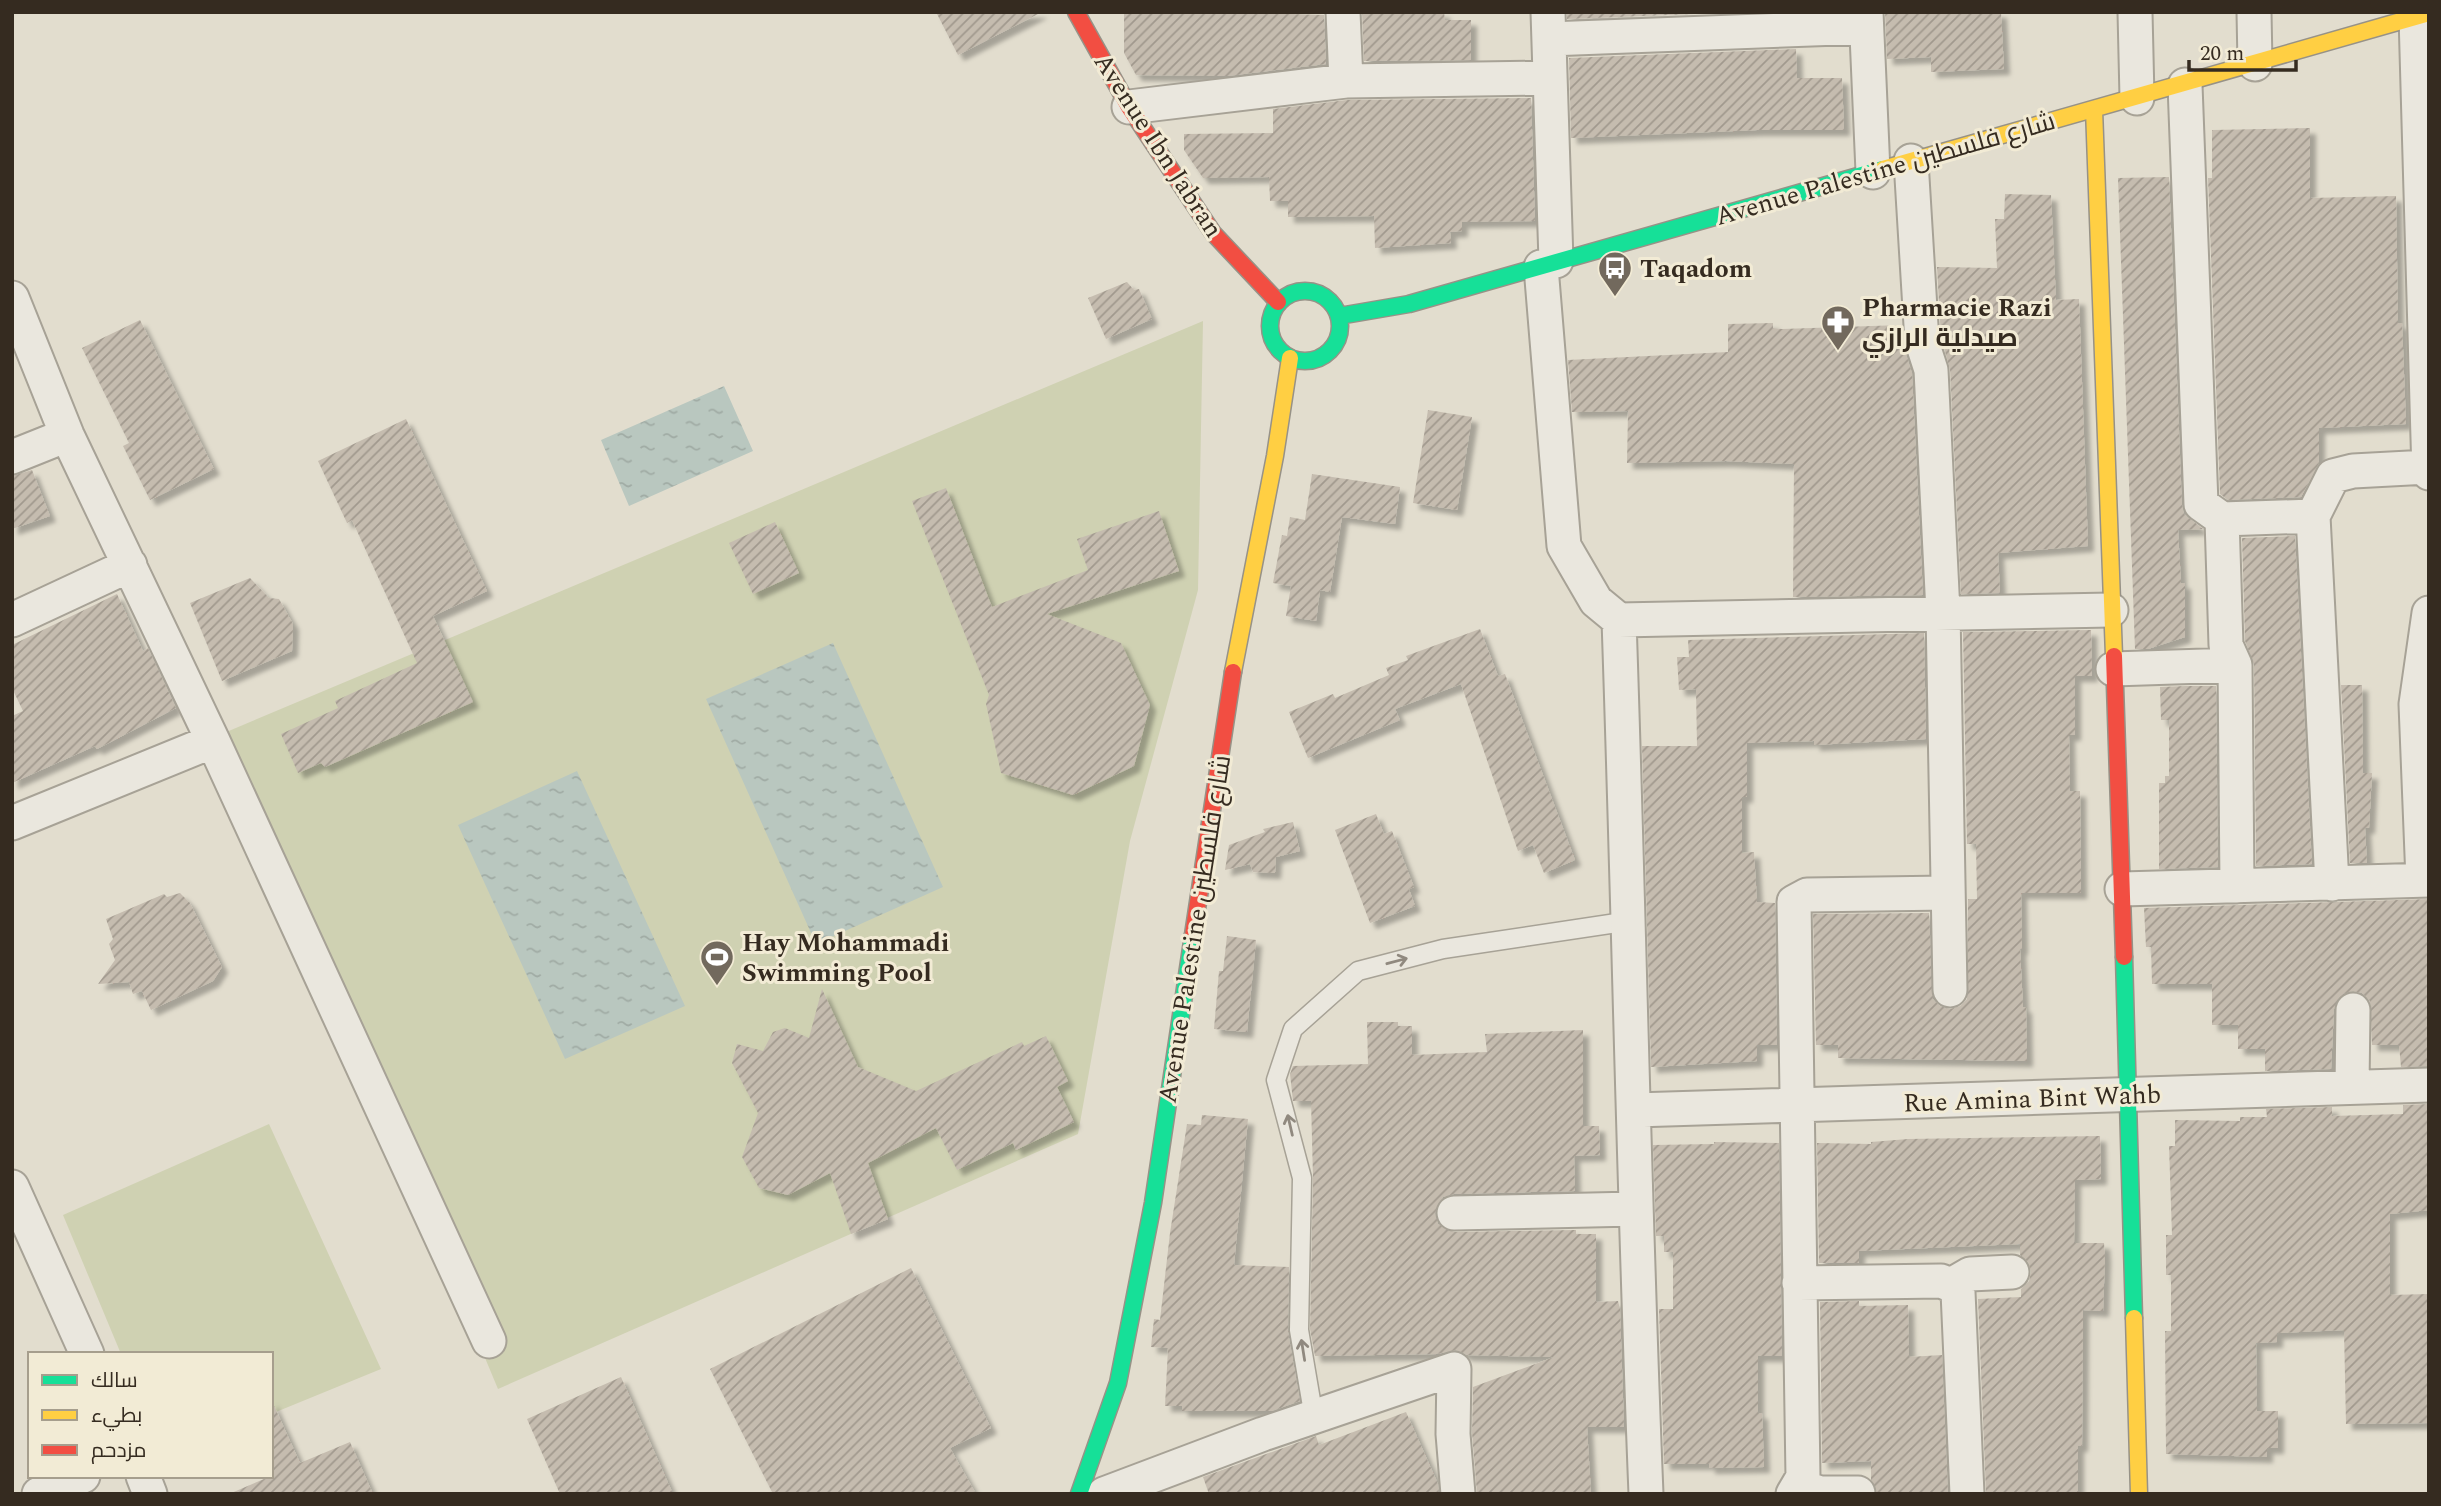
<svg xmlns="http://www.w3.org/2000/svg" width="2441" height="1506" font-family="Spectral,Cairo,serif">
<style>
.garden{fill:#cfd1b2}
.water{fill:url(#water-ripples)}
.building{fill:url(#building-hatch);filter:url(#shadow)}
.lines{fill:none;stroke-linecap:round;stroke-linejoin:round}
.lane-casing{stroke:#a7a296;stroke-width:21}
.street-casing{stroke:#a7a296;stroke-width:37}
.fast-casing{stroke:#979287;stroke-width:19}
.slow-casing{stroke:#979287;stroke-width:19}
.jam-casing{stroke:#979287;stroke-width:19}
.lane{stroke:#eae7de;stroke-width:18}
.street{stroke:#eae7de;stroke-width:33}
.fast{stroke:#16e098;stroke-width:16}
.slow{stroke:#ffcf43;stroke-width:16}
.jam{stroke:#f24e42;stroke-width:16}
.oneway{stroke:#90897f}
.labels{text-anchor:middle;stroke-width:6;stroke-linejoin:round;paint-order:stroke}
.street-label{font-size:26px;fill:#352b20;stroke:#f2ebd5}
.poi-label{font-size:26px;font-weight:bold;fill:#352b20;stroke:#f2ebd5;text-anchor:start}
</style>
<defs>
<pattern id="water-ripples" width="26" height="14" patternUnits="userSpaceOnUse" patternTransform="scale(1.75)"><rect width="26" height="14" fill="#b9c7bf"/><path d="M2 4q2-2 4 0t4 0M15 11q2-2 4 0t4 0" fill="none" stroke="#a0aba4"/></pattern>
<pattern id="building-hatch" width="6" height="6" patternUnits="userSpaceOnUse" patternTransform="scale(1.75)"><rect width="6" height="6" fill="#c5bcaf"/><path d="M-1 1l2-2M0 6l6-6M5 7l2-2" fill="none" stroke="#a1998e"/></pattern>
<filter id="shadow"><feDropShadow dx="6" dy="6" stdDeviation="2" flood-color="#0004"/></filter>
</defs>
<rect width="100%" height="100%" fill="#e2ddce"/>
<path class="garden" d="M1203,321L1198,590L1130,841L1078,1134L498,1389L224,733Z
M269,1124L381,1369L271,1414V1354H121L63,1215Z"/>
<path class="water" d="M724,386L753,451L629,506L601,440Z
M833,643L943,887L816,944L706,699Z
M577,771L685,1006L565,1059L458,825Z"/>
<path class="building" d="M936,12H1042L958,55Z
M1362,12H1444L1445,20H1471V60L1364,61Z
M1567,12H1747L1567,19Z
M1885,12H2001L2004,69L1931,72V57L1887,59Z
M1263,13L1324,15L1326,64L1227,76L1136,75L1124,53V14Z
M1796,49L1797,78H1842L1844,130H1757L1571,138L1569,58Z
M1531,98L1535,221L1462,222V231L1450,232L1451,243L1375,248L1374,216L1288,217V201H1270L1269,177L1203,178L1184,150V134L1273,133V109L1347,100Z
M2310,128V198L2396,196L2398,323H2402L2406,424L2319,428V463L2301,497L2228,500L2220,494L2208,178H2212V130Z
M2169,177L2182,505L2184,514L2203,529L2178,530L2181,583H2185V637L2148,649H2135L2118,178Z
M2005,194L2051,195L2056,300L2079,299L2088,546L1998,553L2000,593L1961,594L1950,369L1941,338L1937,267L1997,268L1995,219H2004Z
M1127,282L1134,290L1139,289L1152,319L1106,339L1088,298Z
M140,320L214,469L150,500L123,446L129,443L82,348Z
M1773,323V328L1782,329L1902,325L1904,348L1912,373L1923,595L1793,597L1794,464L1726,461L1627,463L1628,411L1572,412L1568,360L1728,352V324Z
M1428,410L1472,417L1457,510L1413,503Z
M406,419L487,591L433,616L473,702L325,767L321,763L298,773L281,734L338,708L335,701L417,663L352,520L347,523L318,461Z
M32,470L50,516L12,529V476Z
M1312,474L1400,487L1395,524L1342,517L1330,592L1320,590L1316,621L1286,616L1291,586L1273,583L1282,535L1287,536L1290,517L1305,520Z
M946,488L992,607L1088,570L1077,539L1159,511L1179,571L1047,614L1121,643L1150,705L1134,766L1073,795L1001,773L986,704L989,695L912,501Z
M775,522L799,573L753,594L729,543Z
M2295,536L2312,864L2256,866L2254,665L2245,641L2242,538Z
M250,578L269,598L279,599L293,624L292,651L222,681L190,603Z
M117,594L143,651L148,648L176,708L97,749L95,746L12,783V716L23,711L12,688V645Z
M1480,629L1498,676L1505,674L1575,860L1544,873L1533,845L1518,851L1461,684L1395,709L1400,720L1308,758L1289,712L1333,694L1335,698L1389,675L1386,668L1408,660L1406,656Z
M2091,630L2092,676H2075V735H2069L2070,791H2080L2081,893H2021L2022,949H2020L2023,1007H2026L2027,1061L1838,1058V1045H1816L1813,914L1929,913L1933,999L1940,1006L1950,1009L1960,1006L1967,999L1968,899H1977L1976,844H1967L1963,632Z
M1924,633L1926,739L1814,745V741L1747,743V797H1742V853L1754,852L1757,902L1775,903L1777,1045H1757V1061L1651,1067L1642,746H1697L1696,689L1679,690L1677,657H1689L1688,640Z
M2341,685H2362L2363,773H2372L2369,828H2365L2367,863H2350Z
M2186,686H2216L2218,867L2159,869V783H2165V776H2169V720H2161L2160,687Z
M1376,814L1384,834L1392,831L1414,887L1409,889L1415,906L1370,923L1335,830Z
M1293,822L1300,851L1276,857L1275,873L1253,872L1250,864L1225,870L1229,845L1265,832L1263,829Z
M180,893L190,903L222,967L213,981L151,1010L142,991L133,994L129,982L98,984L115,960L109,944L113,939L106,919L164,894L167,897Z
M2429,899V1066L2401,1067L2399,1045H2372L2370,1001L2362,993L2353,991L2343,994L2334,1009L2331,1069L2265,1071V1049H2238V1025H2212V984H2152L2151,947H2146L2144,908Z
M1227,936L1256,940L1247,1032L1214,1029L1219,971H1223Z
M822,989L858,1067L916,1091L1022,1042L1024,1046L1046,1036L1068,1081L1057,1087L1074,1122L1016,1150L1013,1143L957,1170L936,1128L868,1163L888,1219L851,1234L830,1173L788,1195L759,1188L742,1157L758,1113L732,1063L737,1044L763,1051L773,1032L785,1028L809,1038Z
M1367,1022H1398V1026H1412V1055L1487,1052L1485,1034L1583,1030V1126H1599L1600,1155L1574,1156L1575,1191L1454,1194L1443,1197L1435,1213L1438,1224L1454,1232L1576,1230V1234H1596V1302L1618,1301L1620,1309L1624,1427H1587L1591,1494H1477L1472,1433L1473,1387L1554,1357L1467,1355L1456,1350L1437,1354L1315,1356L1310,1329L1313,1178L1311,1101H1293L1290,1074L1293,1066L1368,1064Z
M2429,1104V1210L2390,1214V1295L2429,1294V1423L2346,1424L2344,1330L2277,1333V1342L2256,1343L2257,1411H2278V1448H2267V1457L2166,1454L2165,1331H2171V1275H2166V1235H2172L2169,1146H2175V1120L2240,1121V1117H2267L2266,1109L2332,1107V1116L2403,1114V1105Z
M1202,1115L1248,1119L1234,1265L1289,1267L1288,1332L1300,1401L1272,1411H1182V1406H1165L1168,1348L1151,1347L1154,1319L1160,1320L1170,1233L1187,1124L1201,1125Z
M2100,1136L2101,1179L2075,1180L2074,1243H2104L2105,1257L2103,1311L2083,1310L2082,1446H2078V1494H1986L1978,1299L2021,1297V1289L2029,1281L2031,1272L2028,1262L2020,1255V1244L1859,1251V1263H1819L1817,1143L1871,1144V1142L1908,1139Z
M1714,1142L1779,1143L1782,1356H1758V1413H1762L1764,1467L1709,1468V1464H1664L1659,1309H1673V1252H1664V1236H1656L1653,1145L1714,1144Z
M911,1268L991,1428L950,1448L976,1494H773L710,1369Z
M1859,1301V1306L1908,1305L1909,1357L1942,1355L1948,1494H1877L1871,1480V1461L1822,1463L1820,1302Z
M621,1377L673,1494H560L527,1419Z
M271,1399L300,1463L350,1442L373,1494H229L271,1476Z
M1406,1412L1438,1484L1439,1494H1209L1203,1477L1316,1436L1319,1445Z"/>
<g class="lines">
<g class="lane-casing">
<path id="lane" d="M1314,1418L1299,1330L1302,1178L1276,1080L1293,1029L1358,971L1443,949L1630,921"/>
</g>
<g class="street-casing">
<path id="street" d="M1343,12L1346,81
M1548,12L1556,261
M1866,12L1873,172
M2135,12L2137,98
M2254,12L2255,64
M2416,16L2429,473
M1549,39L1866,27
M2185,85L2201,504L2222,519L2226,645L2235,665L2237,886
M1129,107L1346,81L1550,78
M1911,161L1922,342L1931,370L1943,612L1950,990
M1541,267L1564,546L1596,601L1619,620C1629,911 1634,1202 1646,1494
M12,298L67,435L213,741L489,1341
M12,457L67,435
M2222,519L2313,516
M12,620L130,565
M1619,620L2111,610
M2113,669L2235,665
M12,823L213,741
M2423,880L2416,704L2429,613
M2332,884L2313,516L2333,476L2353,471L2428,467
M2122,889L2429,880
M2352,1087L2353,1010
M1635,1110L2429,1085
M12,1187L87,1354
M1454,1213L1635,1209
M1799,1283L1941,1281L1951,1285L1958,1292L1967,1494
M1951,1285L1970,1274L2012,1272
M143,1476L150,1494
M1799,1486L1820,1493H1858
M39,1494L83,1476
M1104,1494L1263,1434L1454,1369L1453,1434L1458,1494
M1793,1494L1803,1477L1794,902L1807,895L1947,893"/>
</g>
<g class="fast-casing">
<path id="fast" d="M1270 326a35 35 0 1 1 70 0a35 35 0 1 1-70 0Z
M1339,316L1409,304L1883,169
M2124,957L2134,1318
M1079,1494L1118,1383L1153,1203L1193,935"/>
</g>
<g class="slow-casing">
<path id="slow" d="M2094,109L2114,656
M1883,169L2429,13
M1233,672L1275,456L1290,358
M2134,1318L2139,1494"/>
</g>
<g class="jam-casing">
<path id="jam" d="M1076,12L1129,107L1213,233L1278,302
M2114,656L2124,957
M1193,935L1233,672"/>
</g>
<use href="#lane" class="lane"/>
<use href="#street" class="street"/>
<use href="#fast" class="fast"/>
<use href="#slow" class="slow"/>
<use href="#jam" class="jam"/>
</g>
<defs><path id="oneway-shaft" d="M-6 0H5M1.5-3L5.5 0L1.5 3" fill="none" stroke-width="1.6" stroke-linecap="round" stroke-linejoin="round" transform="scale(1.75)"/></defs>
<g class="oneway">
<use href="#oneway-shaft" transform="translate(1397 961) rotate(-15)"/>
<use href="#oneway-shaft" transform="translate(1290 1125) rotate(-103)"/>
<use href="#oneway-shaft" transform="translate(1303 1350) rotate(-99)"/>
</g>
<defs>
<g id="bus-pin" transform="scale(1.75)"><path d="M0 17L-7.5 6A9.5 9.5 0 1 1 7.5 6Z" fill="#72695d" stroke="#f2ebd5"/><path d="M-5-6H5V4H4V6H2V4H-2V6H-4V4H-5ZM-3.5-4V0h7V-4ZM-3.5 1.2v1.5H-2V1.2ZM2 1.2v1.5H3.5V1.2Z" fill="#fff"/></g>
<g id="pharmacy-pin" transform="scale(1.75)"><path d="M0 17L-7.5 6A9.5 9.5 0 1 1 7.5 6Z" fill="#72695d" stroke="#f2ebd5"/><path d="M-2-6h4v4h4v4h-4v4h-4v-4h-4v-4h4Z" fill="#fff"/></g>
<g id="stadium-pin" transform="scale(1.75)"><path d="M0 17L-7.5 6A9.5 9.5 0 1 1 7.5 6Z" fill="#72695d" stroke="#f2ebd5"/><path d="M0-5a6.5 5 0 1 0 0 10a6.5 5 0 1 0 0-10ZM-3.5-1.8h7v3.6h-7Z" fill="#fff"/></g>
</defs>
<g fill-rule="evenodd">
<use href="#bus-pin" x="1615" y="268"/>
<use href="#pharmacy-pin" x="1838" y="322"/>
<use href="#stadium-pin" x="717" y="957"/>
</g>
<g class="labels">
<g class="street-label">
<text transform="translate(1159 145) rotate(57)" y="9">Avenue Ibn Jabran</text>
<text transform="translate(1885 168) rotate(-16)" y="9">Avenue Palestine شارع فلسطين</text>
<text transform="translate(1194 929) rotate(-81)" y="9">Avenue Palestine شارع فلسطين</text>
<text transform="translate(2032 1098) rotate(-2)" y="9">Rue Amina Bint Wahb</text>
</g>
<g class="poi-label">
<text x="1640" y="277">Taqadom</text>
<text x="1862" y="316">Pharmacie Razi<tspan x="1862" dy="30">صيدلية الرازي</tspan></text>
<text x="742" y="951">Hay Mohammadi<tspan x="742" dy="30">Swimming Pool</tspan></text>
</g>
</g>
<rect width="2441" height="1506" fill="none" stroke="#352b20" stroke-width="28"/>
<rect x="28" y="1352" width="245" height="126" fill="#f2ebd5" stroke="#a69e8d" stroke-width="2"/>
<rect x="42" y="1375" width="35" height="10" fill="#16e098" stroke="#a69e8d" stroke-width="2"/>
<text x="91" y="1387" font-size="21" fill="#352b20">سالك</text>
<rect x="42" y="1410" width="35" height="10" fill="#ffcf43" stroke="#a69e8d" stroke-width="2"/>
<text x="91" y="1422" font-size="21" fill="#352b20">بطيء</text>
<rect x="42" y="1445" width="35" height="10" fill="#f24e42" stroke="#a69e8d" stroke-width="2"/>
<text x="91" y="1457" font-size="21" fill="#352b20">مزدحم</text>
<path d="M2189 60v10h107v-10" fill="none" stroke="#352b20" stroke-width="3.5"/>
<text x="2200" y="60" font-size="21" fill="#352b20" stroke="#f2ebd5" stroke-width="5" paint-order="stroke">20 m</text>
</svg>
